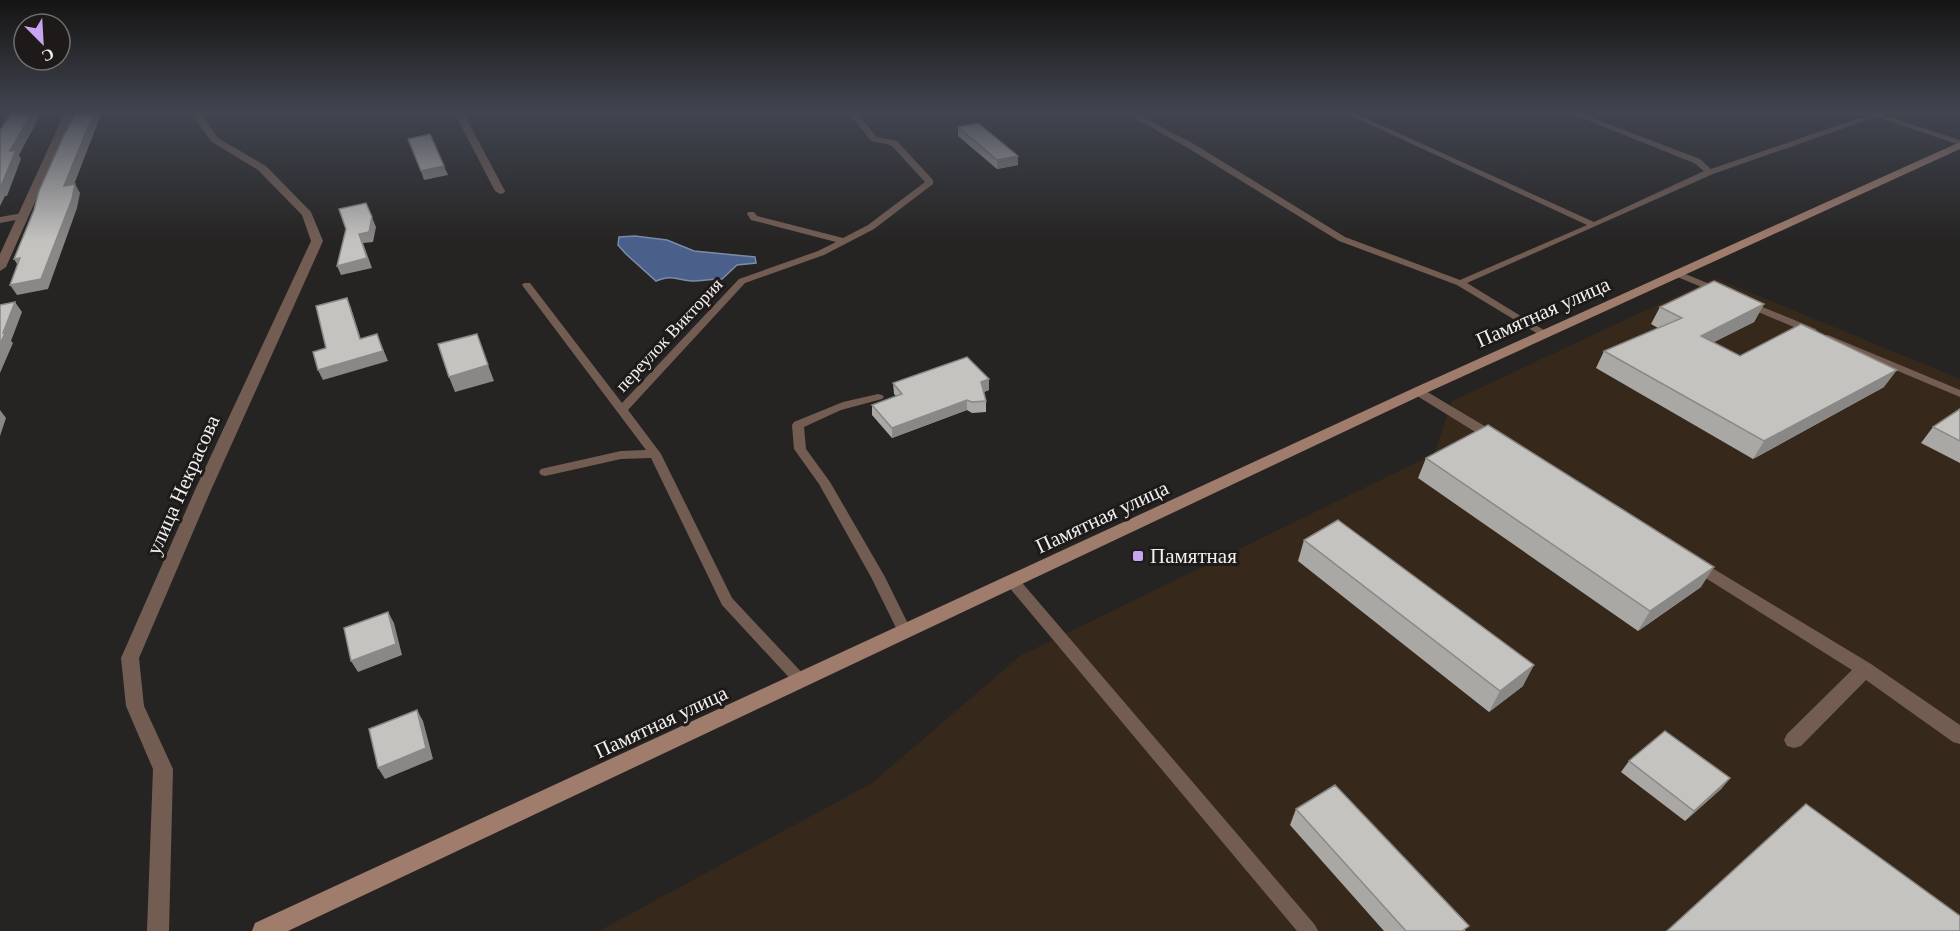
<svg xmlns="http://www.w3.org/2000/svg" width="1960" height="931" font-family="'Times New Roman',serif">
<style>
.industrial{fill:#36291b}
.water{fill:#4a608b;stroke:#7c8ba9;stroke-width:1.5}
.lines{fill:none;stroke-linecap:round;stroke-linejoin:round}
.lane{fill:#735d53;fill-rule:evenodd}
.street{fill:#735d53;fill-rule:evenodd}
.secondary{fill:#a07c6c;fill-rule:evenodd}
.wall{fill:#a9a8a5}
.shaded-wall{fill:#8a8886}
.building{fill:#c5c3c0;stroke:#8a8886;stroke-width:1.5}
.poi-dot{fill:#c7a6ef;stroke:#1d1a19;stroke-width:2}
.labels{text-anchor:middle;stroke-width:6;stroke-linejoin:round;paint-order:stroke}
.far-street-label{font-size:18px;fill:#f0eeee;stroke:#1d1a19}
.street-label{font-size:21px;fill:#f0eeee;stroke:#1d1a19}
.poi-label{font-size:21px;fill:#f0eeee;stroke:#1d1a19;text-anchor:start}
</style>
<rect width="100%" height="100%" fill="#262423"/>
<path class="industrial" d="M1715,278L1960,379V931H599L872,783L1020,656L1434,454L1452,401Z"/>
<path class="water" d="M635,236L667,240L694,251L755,257L756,263L737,265L722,279C712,279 701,281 691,281C676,280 672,274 656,281L626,254L618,245L619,237Z"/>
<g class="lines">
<path class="lane" d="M848,112H856L877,137L897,141L933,180V184L874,229L824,255L745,283L628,410L661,454L732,598L806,677L808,681L806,685L801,687L796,685L722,605L651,458L621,459L545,476L541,475L539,472L541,469L545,468L621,451L646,450L522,285L524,283H530L622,403L739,279L818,251L836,242L751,220L747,214L748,212H754L757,216L843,238L868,225L925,182L891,145L871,141Z
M1124,112H1133L1194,144L1345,237L1460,280L1587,225L1343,112H1352L1594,222L1704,171L1694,163L1567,112H1577L1700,159L1711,169L1865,116L1847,114L1843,112H1888L1883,115L1960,140V145L1876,117L1713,174L1467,283L1547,332L1548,334L1543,337L1457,285L1339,241L1188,148Z
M23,213L26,214V218L0,223V217Z
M1678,271L1722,289L1724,291L1719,294L1716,293L1675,276L1673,274Z
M1748,301L1816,329L1817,331L1816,333H1808L1744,306L1743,304Z
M1828,335L1960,390V397L1824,340L1823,338L1824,336Z
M878,394L882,395L884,397L882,399L841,410L804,427L806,449L830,482L885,577L912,632L910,636L905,637L900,636L871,577L819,484L794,449L792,425L794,422L843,402Z
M1013,577L1018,578L1315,925L1318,931H1297L1008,586L1006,582L1008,578Z"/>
<path class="street" d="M65,112H75L6,267L0,271V254Z
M196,112H204L205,119L218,138L266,166L311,212L323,241L211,490L139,658L144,706L173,769L169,931H147L153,769L126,706L121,658L195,490L311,241L302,215L258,170L212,142L195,119Z
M454,112H463L505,191L504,193L500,194L495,191Z
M1419,387L1503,437L1505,440L1503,443H1493L1414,394L1412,391Z
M1694,557L1871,664L1960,725V744L1953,742L1866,680L1801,746L1794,748L1787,746L1784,740L1787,734L1852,670L1688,567L1686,563L1688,559Z"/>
<path class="secondary" d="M1960,142V149L1424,394L288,931H252L255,923L1414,388Z"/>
</g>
<path class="wall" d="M958,127L1018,165L997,169L958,136Z
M1764,304L1754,322L1713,342L1740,356L1884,387L1753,459L1596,368L1604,351L1658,328L1651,324L1660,307Z
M989,379V390L984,392L986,401V412L972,413L967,410L892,438L872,415V405L896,396L894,394L893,383Z
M1960,409V463L1921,443L1933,427Z
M1426,458L1701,587L1638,631L1418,478Z
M1304,540L1523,686L1489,712L1298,561Z
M1629,761L1730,778L1721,789L1685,821L1621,772Z
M1296,809L1466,931H1384L1290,825Z"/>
<path class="shaded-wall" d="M32,112H42L19,155L21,159L7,196H5L0,206V186L10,151Z
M94,112H102L70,195L64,186Z
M1018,156V165L997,169V160Z
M444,166L448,175L424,180L421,171Z
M75,184L80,193L77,208L48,289L17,295L10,285Z
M366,203L376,227L373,242L363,243L372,268L341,275L337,266Z
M20,258V269L14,259Z
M347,298L351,308L364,349L360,339Z
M15,302L22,312L11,341L13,343L0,373V344L3,333Z
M1764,304L1754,322L1691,354L1701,336Z
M377,334L388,361L323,380L318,370Z
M488,365L494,381L455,392L449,377Z
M1897,370L1884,387L1753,459L1764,441Z
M989,379V390L981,393V382Z
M967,400V410L892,438V428Z
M0,410L6,418L0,436Z
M1714,567L1701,587L1638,631L1650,611Z
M388,612L394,623L402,655L358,672L351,661Z
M1534,665L1523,686L1489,712L1500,691Z
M417,710L423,721L433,759L385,779L378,768Z
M1730,778L1721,789L1685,821L1694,811Z"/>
<path class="building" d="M12,112H32L10,151L16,150L1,186H0V130Z
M77,112H94L64,186L75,184L72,199L41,279L10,285L20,258L14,259L34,210L39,191L63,137Z
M978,123L1018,156L997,160L958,127Z
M430,134L444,166L421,171L408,139Z
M366,203L372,217L369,232L359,234L367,258L337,266L346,229L339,209Z
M1714,281L1764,304L1701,336L1740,356L1801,324L1897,370L1764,441L1604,351L1682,318L1660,307Z
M347,298L360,339L377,334L383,351L318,370L313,352L326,348L316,306Z
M15,302L3,333H5L0,344V305Z
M477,334L488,365L449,377L438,344Z
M967,357L989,379L981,382L986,401L972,402L967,400L892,428L872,405L902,394L893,383Z
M1960,409V441L1933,427Z
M1488,425L1714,567L1650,611L1426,458Z
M1338,520L1534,665L1500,691L1304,540Z
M388,612L396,644L351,661L344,628Z
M417,710L426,748L378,768L369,729Z
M1665,731L1730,778L1694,811L1629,761Z
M1335,785L1469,926L1462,931H1406L1296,809Z
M1806,804L1960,916V931H1667Z"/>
<linearGradient id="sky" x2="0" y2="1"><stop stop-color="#151413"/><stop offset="0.46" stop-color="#414550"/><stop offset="1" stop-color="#414550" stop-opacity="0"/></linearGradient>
<rect width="1960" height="242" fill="url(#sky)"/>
<rect class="poi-dot" x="1132" y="550" width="12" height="12" rx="3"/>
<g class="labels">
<g class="far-street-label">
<text transform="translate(669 335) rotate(-47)" y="6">переулок Виктория</text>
</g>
<g class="street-label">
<text transform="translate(1543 312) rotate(-24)" y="7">Памятная улица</text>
<text transform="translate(183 485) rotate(-66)" y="7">улица Некрасова</text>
<text transform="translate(1102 517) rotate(-25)" y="7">Памятная улица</text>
<text transform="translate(661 722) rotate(-25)" y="7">Памятная улица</text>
</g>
<g class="poi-label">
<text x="1150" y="563">Памятная</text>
</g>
</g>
<g transform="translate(42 42) rotate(156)"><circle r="28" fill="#1d1a19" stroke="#716f6e" stroke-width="1.5"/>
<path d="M0-4.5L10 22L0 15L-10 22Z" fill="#c7a6ef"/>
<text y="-9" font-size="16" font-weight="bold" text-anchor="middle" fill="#f0eeee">С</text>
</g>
</svg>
